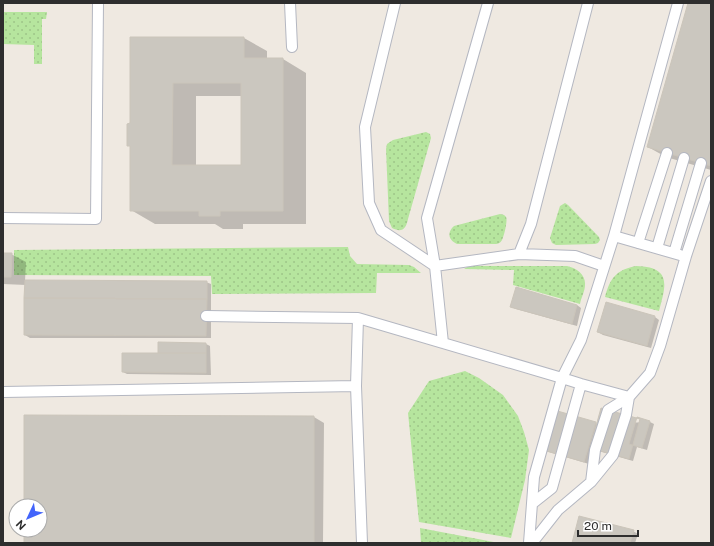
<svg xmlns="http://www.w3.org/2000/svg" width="714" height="546" font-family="'Public Sans',sans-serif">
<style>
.grass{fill:url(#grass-dots)}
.shadow{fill:#0003;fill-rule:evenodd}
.building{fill:#cbc7bf;stroke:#cbc5ba;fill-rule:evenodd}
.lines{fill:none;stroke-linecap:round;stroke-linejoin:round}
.lane-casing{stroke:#b4b7c1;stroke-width:12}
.lane{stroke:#fff;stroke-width:10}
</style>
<defs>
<pattern id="grass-dots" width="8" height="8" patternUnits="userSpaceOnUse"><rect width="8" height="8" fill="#b6e59e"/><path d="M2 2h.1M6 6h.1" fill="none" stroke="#9dc588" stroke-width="1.8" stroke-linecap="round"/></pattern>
</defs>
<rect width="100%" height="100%" fill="#efe9e1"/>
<path class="grass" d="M3,12H47L46,19H42V64H34V45L3,44Z
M426,132L430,134L431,138L408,219C406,229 402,233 392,228L389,221L386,149L387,144L393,140Z
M565,203L568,205L599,237L600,240L598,243L595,244L556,245L552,243L550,238L560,206Z
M500,214C503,215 504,214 506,217C508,220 504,236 502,240C500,243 500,243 496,244H457C448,240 447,232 454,226Z
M348,247L350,256L357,264L409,265L414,267L421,273H377L376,293L212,294L211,276L14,275V250Z
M469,266H567C577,268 586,275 585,285C585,291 581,298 580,304L513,285L514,270L464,269Z
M636,266C672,267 666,285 659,311L605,297C610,278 616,270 636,266Z
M465,371L479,378L503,395L518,416L524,432L529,450L525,480L511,538L419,522L408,413L429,381Z
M420,528L499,543H421Z"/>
<path class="shadow" d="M689,3H711V170L666,157L648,147Z
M131,38H244L267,51V59H283L306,73V224H243V229H223L215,224H155L131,210ZM196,96H242V166H196Z
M3,254H11L26,262L25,281L206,282L211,284V338H30L25,335L26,285L3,284Z
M577,305L581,308L577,326L516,309L511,307Z
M655,317L659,320L651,348L603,335L598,332Z
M206,344L210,346L211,375L127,374L123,372L159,354Z
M314,417L324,423L323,543H25V530H40V506H25Z
M650,422L654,424L647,450L637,447L633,461L595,450L589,464L549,452L544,450L595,423L597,424Z
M633,531L638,534L635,543H573Z"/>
<path class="building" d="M688,3H711V166L647,147Z
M130,37H244V58H283V211H220V216H199V211H130V146H127V124L130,123ZM173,83H241V165H172Z
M3,253H12L11,277H3Z
M25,280L207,281V299L24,298Z
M516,287L577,305L572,324L510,307Z
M24,298L207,299L206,336L24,335Z
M606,302L655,316L647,346L597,332Z
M158,342L206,343V353H158Z
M122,353H206V373L122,372Z
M601,408L640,419L629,459L590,448Z
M554,410L596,422L584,462L543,450Z
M24,415L314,416V543H24V530H40V506H24Z
M637,417L650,421L642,448L629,444Z
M579,516L634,530L630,543H572Z"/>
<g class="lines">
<g class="lane-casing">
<path id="lane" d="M290,3L292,47
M395,3L365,127L369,203L381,230L435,266L443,343
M488,3L427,218L435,266L519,254L531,224L588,3
M3,218L96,219L98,3
M614,236L680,255
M638,243L667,153
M657,248L684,158
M674,253L701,163
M519,254L575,256L604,266
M206,316L358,318L562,378L581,384L629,397
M358,318L356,386L362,543
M3,392L356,386
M591,482L595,450L608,410L629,397L650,373L660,346L686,256L711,181
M533,503L552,488L581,384
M529,543L534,477L562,378L581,340L614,236L678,3
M532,543L558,510L591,482L613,455L626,415L629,397"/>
</g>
<use href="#lane" class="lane"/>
</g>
<rect width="714" height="546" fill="none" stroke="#2e2e2e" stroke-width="8"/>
<g transform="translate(28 518) rotate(226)"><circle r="19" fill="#ffffff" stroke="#ababab"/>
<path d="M0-3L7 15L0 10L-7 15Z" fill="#4264fb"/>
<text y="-6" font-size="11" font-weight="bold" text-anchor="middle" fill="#2e2e2e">N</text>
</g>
<path d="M578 530v6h60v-6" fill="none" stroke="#2e2e2e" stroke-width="2"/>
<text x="584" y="530" font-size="12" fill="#2e2e2e" stroke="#ffffff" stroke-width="3" paint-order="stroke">20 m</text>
</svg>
